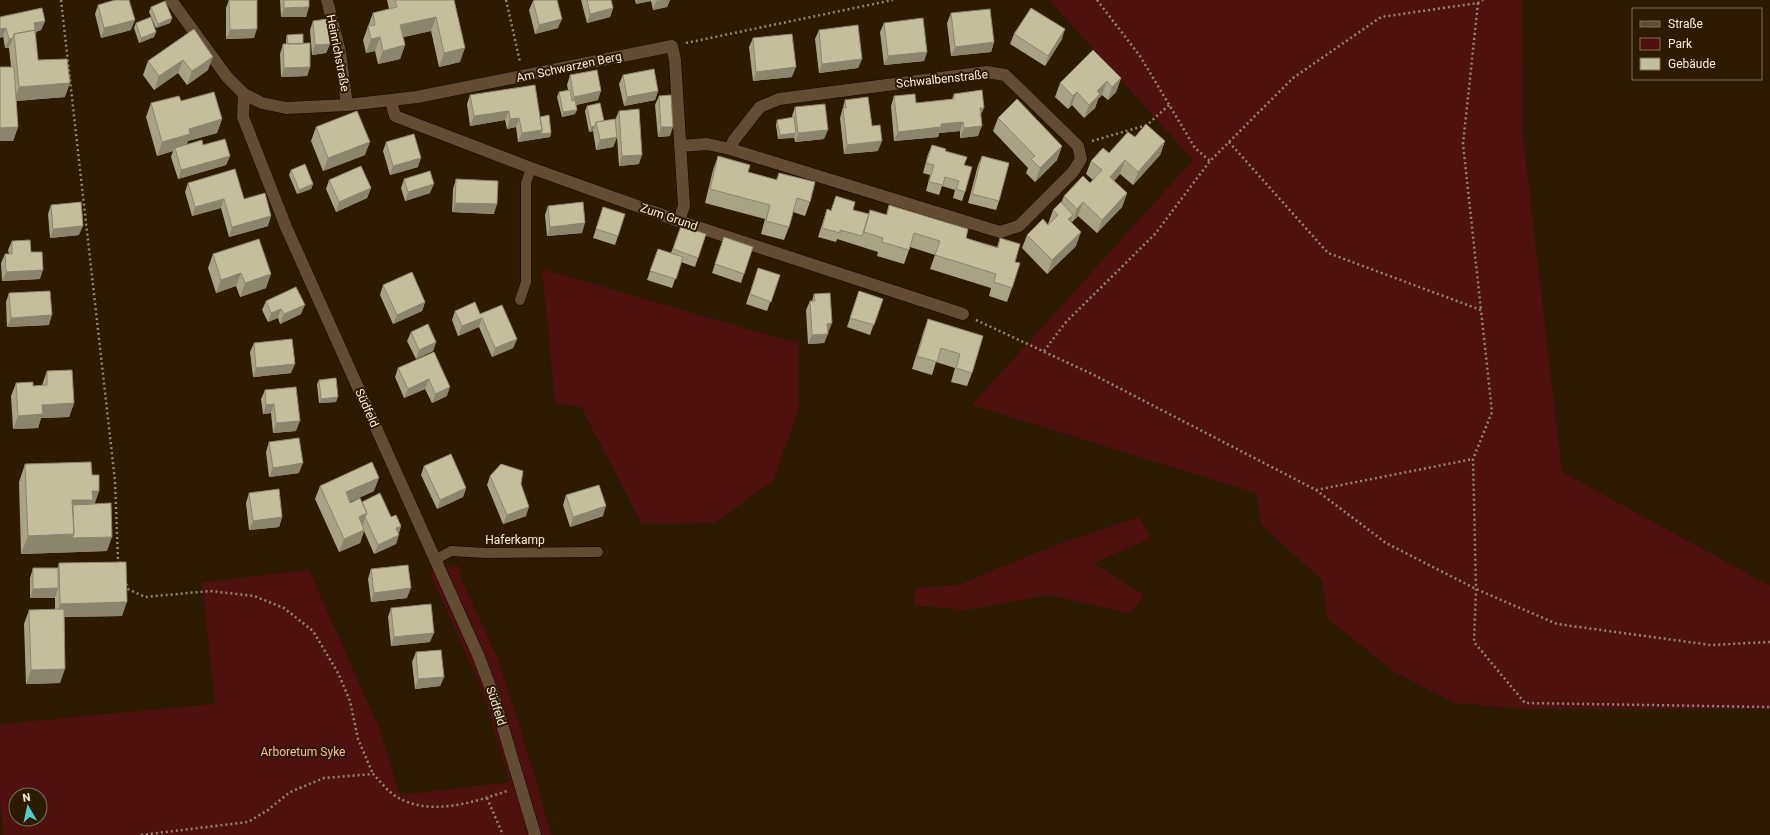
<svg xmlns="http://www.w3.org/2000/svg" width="1770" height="835" font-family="Roboto,sans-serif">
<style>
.green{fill:#4e1110;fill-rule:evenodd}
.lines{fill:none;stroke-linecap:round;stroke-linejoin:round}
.lane-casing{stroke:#140500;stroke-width:11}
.street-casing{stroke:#140500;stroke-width:13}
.path{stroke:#948571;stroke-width:2.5;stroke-dasharray:2 3;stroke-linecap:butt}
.lane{stroke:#624d33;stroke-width:10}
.street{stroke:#624d33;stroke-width:12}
.wall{fill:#a9a385}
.shaded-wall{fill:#8a856c}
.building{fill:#c5be9b;stroke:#8a856c}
.labels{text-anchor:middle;stroke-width:4;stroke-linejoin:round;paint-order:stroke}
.street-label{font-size:12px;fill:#faeede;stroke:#2c1a01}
.park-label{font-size:12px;fill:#feb7af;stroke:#2c1a01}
</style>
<rect width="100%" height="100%" fill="#2c1a01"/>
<path class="green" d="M1049,0H1522L1523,136L1562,472L1770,586V709H1526L1454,703L1394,672L1328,619L1322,580L1261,525L1256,493L972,405L1193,160Z
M542,269L799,344V409L773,481L714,523L642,524L581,407L555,403Z
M1139,517L1151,538L1093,563L1144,595L1130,614L1050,595L966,610L914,605L915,588L958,585L1053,546Z
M458,565L462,581L498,659L536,780L551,835H3L0,799V724L215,704L202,582L309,570L379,728L400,795L510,782L482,689L430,573ZM16,795H40V819H16Z"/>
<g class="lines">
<g class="lane-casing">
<path id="lane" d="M520,300L526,282V183L531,168
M435,560L451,551L486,553L598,552"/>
</g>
<g class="street-casing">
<path id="street" d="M171,0L227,77L244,94L262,103L286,108L347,105L417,97L672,46L675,60L684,206L679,221
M327,0L340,52L347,105
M244,94L243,117L286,227L478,655L493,694L535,835
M391,101L395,116L531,168L679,221L963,314
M680,146L707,144L730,149L1000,232L1019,226L1073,172L1081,159L1078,146L1005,75L987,72L779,99L760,107L734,140L730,149"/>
</g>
<path class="path" d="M61,0L115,481L118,559L121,565
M506,0L520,62
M1097,0L1140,56L1195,148L1210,161
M1478,3L1463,144L1481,310
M686,43L893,0
M1092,141L1147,125L1169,105
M1229,142L1328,253L1481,310L1492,412L1473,459L1476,589L1474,642L1525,703L1770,707
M976,320L1094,375L1316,490L1386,543L1476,589L1557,624L1711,645L1770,642
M1044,351L1065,323L1155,234L1210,161L1293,78L1381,17L1478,3L1483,0
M1316,490L1473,459
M125,579L128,589L145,597L210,591L254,596L284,608L313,631L338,673L350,701L358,739L373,774
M487,798L503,835
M141,835L248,822L268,810L290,792L324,778L373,774C380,781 388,792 397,797C431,817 474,802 507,791"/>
<use href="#lane" class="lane"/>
<use href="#street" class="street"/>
</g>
<path class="wall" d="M229,0H257L254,38L226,39V8Z
M280,0H309L306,17H281Z
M387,0H454L460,62L439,67L431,31L403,37L405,45L400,59L378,64L375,51L366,53L363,40L373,13L389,9Z
M581,0H611L613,8L610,17L587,23Z
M635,0H670L667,7L653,10L651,1L636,4Z
M533,1L558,28L535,34L529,10Z
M98,5L131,30L101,38L95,14Z
M151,7L172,18L170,23L156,28L149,12Z
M951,13L994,42L991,52L951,56L947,23Z
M0,17L45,21L41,30L36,32V34L35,36L38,60L65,97L16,101L18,127L13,141H0V67H11L9,48H5Z
M313,21L330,44L326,53L312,55L310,30Z
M136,23L156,32L154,37L139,43L134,28Z
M884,23L927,52L924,61L884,65L880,32Z
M194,29L208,70L187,85L178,73L154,90L143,75L148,61Z
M819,30L862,59L858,68L819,73L815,39Z
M1014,34L1062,39L1045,66L1010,44Z
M287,35L303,44L310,67L307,76L281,77L280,54L283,44H286V39Z
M753,38L792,77L753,81L749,47Z
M570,75L598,100L576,105L575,114L562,117L557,97L559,92L568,90L567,85Z
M623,75L658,91L655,100L624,106L619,84Z
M1121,78L1116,92L1108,100L1102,95L1098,99L1095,108L1084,118L1072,105L1068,109L1055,97L1060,83Z
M954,94L981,116L978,136L960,138V131L939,133L938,137L894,141L891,106L894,96L916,103L952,99Z
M470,95L540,117L551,133L550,137L518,142L516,127L507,129L505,120L470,126L467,104Z
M659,96L670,136L658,137L655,105Z
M845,100L872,126L878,151L844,154L840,118Z
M181,101L222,119L217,133L188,141L187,144L203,145L230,156L226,165L178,179L171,157L173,151L157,156L146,117L151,103Z
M587,106L604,121L615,120L619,111L639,164L619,166L617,137L613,147L596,150L593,131L589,132L585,111Z
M795,107L824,139L795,142L794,137L778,139L776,125L777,120L792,118V116Z
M998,118L1062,146L1057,160L1035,182L1026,173L1028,168L993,131Z
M316,127L365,155L323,171L311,141Z
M1135,137L1165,141L1160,155L1133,185L1120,174L1114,181L1127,193L1122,207L1097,233L1078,216L1072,222L1071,221L1076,246L1047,274L1022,248L1027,235L1048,225V224L1053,210L1061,203L1064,196L1090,183L1093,180L1086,174L1091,161L1109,153Z
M386,142L418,167L390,175L383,151Z
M932,145L945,151L964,165L965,192L962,201L953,198L955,190L942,186L939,195L926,191L930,175L923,173L928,154Z
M718,156L748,172L776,180L779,173L810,202L805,216L793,212L789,227L784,240L761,234L765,219L705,203L713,170Z
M982,156L999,201L996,210L968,203L978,165Z
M291,170L313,184L311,189L297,194L289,175Z
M404,179L430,193L405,201L401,188Z
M456,179L494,214L452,212L453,189Z
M329,180L371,188L367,198L336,212L326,189Z
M188,183L244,199L268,226L229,237L221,208L192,216L185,192Z
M836,196L853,210L869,214L886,215L889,205L966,238L997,247L1000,238L1015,262L1012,288L1007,302L989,296L991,288L930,269L935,255L910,247L904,264L877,256L878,252L837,239L836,242L818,237L827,209L831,210Z
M51,205L79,235L50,238L48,214Z
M548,206L582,233L547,236L545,215Z
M603,207L618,236L615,245L593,238Z
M681,226L706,234L695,267L681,262L672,288L647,280L658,249L671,253Z
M724,237L753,247L741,283L712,273Z
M12,241L40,279L2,281L1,263L5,254H9L8,250Z
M213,254L266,288L240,297L236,286L216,293L208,268Z
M758,268L780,275L767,311L746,304Z
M383,285L425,302L422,311L393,324L380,295Z
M859,291L883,299L870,335L847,327Z
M9,293L49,325L7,327L6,302Z
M814,294L828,333L824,343L808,344L806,310L810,301H812Z
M266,301L301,314L280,324L278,318L268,322L262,310Z
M455,311L480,314L517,339L513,348L492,357L479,327L458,336L452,320Z
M928,319L983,336L972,373L967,386L951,382L955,368L936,362L932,375L912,369L923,333Z
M411,332L436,342L433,351L416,359L407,341Z
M254,343L291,373L253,377L250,352Z
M434,352L447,396L432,403L425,389L404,398L395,377L398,368Z
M47,371L74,403L69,417L41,418L38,428L13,429L11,396L16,383L33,386L42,385Z
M319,380L336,402L319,403L317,384Z
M265,390L296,431L273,433L271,413L263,414L261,399Z
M269,442L299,473L269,477L266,452Z
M25,464L92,475L99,491L94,504L107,551L21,554L19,482Z
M424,466L466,488L463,497L437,509L421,475Z
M490,476L526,516L503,524L487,485Z
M320,486L374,491L350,502V503L362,502L391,517L401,526L399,533L396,544L374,554L364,531L360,543L339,552L315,499Z
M249,493L282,517L279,527L249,530L246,503Z
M566,495L603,516L570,527L563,505Z
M59,563L122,616L64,617L60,683L26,684L24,624L29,610L55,609V598H30V578L33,568H58Z
M371,569L407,598L371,602L368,579Z
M391,608L430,642L391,646L388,617Z
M416,652L444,677L440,686L415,689L412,662Z"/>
<path class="shaded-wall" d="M637,0H651V1L636,4Z
M660,0H670L667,7L653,10L656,1Z
M309,7L306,17H281L284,8Z
M613,8L610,17L587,23L590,14Z
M436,17L431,31L395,39L400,25Z
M172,18L170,23L156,28L158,24Z
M562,19L558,28L535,34L539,25Z
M135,20L131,30L101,38L104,28Z
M45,21L41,30L31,33L34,23Z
M6,28L3,37L0,38V29Z
M257,29L254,38L226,39L230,30Z
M1065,29L1062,39L1045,66L1048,56Z
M156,32L154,37L139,43L141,38Z
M380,37L375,51L366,53L371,39Z
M13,38L9,48H5L9,39Z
M994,42L991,52L951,56L955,47Z
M330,44L326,53L312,55L315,45Z
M405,45L400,59L378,64L383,51Z
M465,48L460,62L439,67L444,53Z
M927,52L924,61L884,65L888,56Z
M213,57L208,70L187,85L192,71Z
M862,59L858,68L819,73L822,64Z
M183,60L178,73L154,90L159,76Z
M310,67L307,76L281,77L284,68Z
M796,67L792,77L753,81L756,72Z
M1121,78L1116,92L1108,100L1112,87Z
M1107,81L1102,95L1098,99L1095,108L1084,118L1089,105L1097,91Z
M70,83L65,97L14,101L19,87Z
M601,91L598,100L571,106L574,97Z
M658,91L655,100L624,106L627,97Z
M1077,92L1072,105L1068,109L1073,96Z
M980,108H984L980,117Z
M577,110L575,114L562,117L563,112Z
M509,111L505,120L470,126L474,116Z
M519,118L516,127L507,129L510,119Z
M222,119L217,133L188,141L185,148H175L173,151L157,156L162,142L189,129Z
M963,122L960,131L939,133L938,137L894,141L898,132L941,124Z
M595,126L593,131L589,132L591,127Z
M982,126L978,136L960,138L964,128Z
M18,127L13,141H0V128Z
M661,127H673L670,136L658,137Z
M542,130L551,133L550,137L518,142L522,133Z
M828,130L824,139L795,142L798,133Z
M796,133L794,138L778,139L780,135Z
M617,137L613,147L596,150L600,140Z
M882,141L878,151L844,154L847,145Z
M1165,141L1160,155L1133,185L1138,172Z
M370,142L365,155L323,171L328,158Z
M1062,146L1057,160L1035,182L1040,168Z
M642,155L639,164L619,166L622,156Z
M230,156L226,165L178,179L181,170Z
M421,158L418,167L390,175L393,166Z
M1125,160L1120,174L1105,191L1110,177Z
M313,184L311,189L297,194L299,190Z
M434,184L430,193L405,201L408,192Z
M371,188L367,198L336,212L339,202Z
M1127,193L1122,207L1097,233L1102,220Z
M224,199L221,208L192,216L195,207Z
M1083,202L1078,216L1072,222L1077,209Z
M455,203L497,204L494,214L452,212Z
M1073,215L1068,228V219Z
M271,216L268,226L229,237L232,227Z
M585,223L582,233L547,236L550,227Z
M83,226L79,235L50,238L53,229Z
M1081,232L1076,246L1047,274L1052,260Z
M43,270L40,279L2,281L6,272Z
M241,273L236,286L216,293L221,280Z
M271,274L266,288L240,297L245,283Z
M425,302L422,311L393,324L397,315Z
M305,305L301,314L280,324L284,314Z
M281,309L278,318L268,322L271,313Z
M52,315L49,325L7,327L11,318Z
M482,318L479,327L458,336L462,326Z
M832,323L828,333H824L827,324Z
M828,334L824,343L808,344L812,335Z
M517,339L513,348L492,357L495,348Z
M436,342L433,351L416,359L419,350Z
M295,364L291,373L253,377L256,368Z
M429,379L425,389L404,398L408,389Z
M450,387L447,396L432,403L435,394Z
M338,397L336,402L319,403L321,399Z
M74,403L69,417L41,418L38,428L13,429L18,416L42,405Z
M274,404L271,413L263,414L266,405Z
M300,421L296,431L273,433L276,423Z
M303,463L299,473L269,477L273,468Z
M379,478L374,491L341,506L346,492Z
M466,488L463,497L437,509L440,500Z
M92,491H99L93,509L71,518L72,500Z
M606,506L603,516L570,527L573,517Z
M529,507L526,516L503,524L507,515Z
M367,513L362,527L359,517Z
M282,517L279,527L249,530L253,521Z
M401,526L398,536L396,528Z
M364,530L360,543L339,552L344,539Z
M74,534L112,537L107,551L21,554L28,536Z
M399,535L396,544L374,554L378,545Z
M58,588L55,598H30L33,589Z
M411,588L407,598L371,602L374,593Z
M127,602L122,616L55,617L60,604Z
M434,633L430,642L391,646L394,637Z
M65,669L60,683L26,684L31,670Z
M444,677L440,686L415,689L418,679Z"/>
<path class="building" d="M115,0H129L135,20L104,28L98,5Z
M229,0H257V29L230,30Z
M284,0H309V7L284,8Z
M395,0H454L465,48L444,53L436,17L400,25L405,45L383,51L380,37L371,39L368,26L375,25L373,13L397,7Z
M535,0H557L562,19L539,25L533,1Z
M587,0H611L613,8L590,14Z
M165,1L172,18L158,24L151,7Z
M42,8L45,21L34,23L36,34H35V30L14,34L13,38L9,39L6,28L0,29V17Z
M1031,8L1065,29L1048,56L1014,34Z
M990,9L994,42L955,47L951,13Z
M151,17L156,32L141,38L136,23Z
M923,18L927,52L888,56L884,23Z
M327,19L330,44L315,45L313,21Z
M858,25L862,59L822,64L819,30Z
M194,29L213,57L192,71L183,60L159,76L148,61Z
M35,30L38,60L67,59L70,83L19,87L14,34Z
M303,34V44H288L287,35Z
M792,34L796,67L756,72L753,38Z
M310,43V67L284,68L283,44Z
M1093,50L1121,78L1112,87L1107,81L1097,91L1100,94L1089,105L1077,92L1073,96L1060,83Z
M0,67H14L18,127L0,128Z
M654,69L658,91L627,97L623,75Z
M597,70L601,91L574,97L570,75Z
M535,85L542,130L522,133L519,118L510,119L509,111L474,116L470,95Z
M570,90L572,101L575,100L577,110L563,112L559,92Z
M982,90L984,108H980L982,126L964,128L963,122L941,124V127L898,132L894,96L915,94L916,103L954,99V94Z
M214,92L222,119L189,129L190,134L162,142L151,103L179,96L181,101Z
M671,95L673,127H661L659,96Z
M868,97L872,126L880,125L882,141L847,145L843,108H846L845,100Z
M1017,99L1062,146L1040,168L1031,159L1035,156L998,118Z
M600,103L604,121L596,122L595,126L591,127L587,106Z
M825,104L828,130L798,133L795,107Z
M639,109L642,155L622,156L619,111Z
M357,111L370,142L328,158L316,127Z
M549,115L551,133L541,134L542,130L540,117Z
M794,117L796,133L780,135L777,120Z
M615,119L617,137L600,140L596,122Z
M1146,124L1165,141L1138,172L1125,160L1110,177L1127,193L1102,220L1083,202L1077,209L1064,196L1083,176L1090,183L1102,170L1091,161L1103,148L1109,153L1128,132L1135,137Z
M414,134L421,158L393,166L386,142Z
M225,139L230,156L181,170L175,148L202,140L203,145Z
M932,145L946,149L945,151L967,157L964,165L972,167L965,192L956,189L959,181L945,177L943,185L929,182L934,165L926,163Z
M718,156L750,165L748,172L777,180L779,173L815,182L810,202L797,198L789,227L766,221L770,205L710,189Z
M982,156L1009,163L999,201L972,194Z
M305,164L313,184L299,190L291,170Z
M361,166L371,188L339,202L329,180Z
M235,169L244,199L265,193L271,216L232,227L224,199L195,207L188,183Z
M430,171L434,184L408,192L404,179Z
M456,179L498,181L497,204L455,203Z
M836,196L855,202L853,210L869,214L862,236L840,230V233L822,228L827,209L831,211Z
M81,202L83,226L53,229L51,205Z
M583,202L585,223L550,227L548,206Z
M1061,202L1073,215L1068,219L1081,232L1052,260L1027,235L1043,219L1048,225L1058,215L1053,210Z
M889,205L968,229L966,238L981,243L998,248L1000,238L1020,244L1015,262L1020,263L1012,288L994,282L996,274L935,255L940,241L914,233L909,250L882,242L883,238L864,232L870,210L887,215Z
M603,207L625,214L618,236L596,229Z
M681,226L706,234L698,258L673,249Z
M724,237L753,247L744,274L715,264Z
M259,239L271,274L245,283L241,273L221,280L213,254Z
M30,240L31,252H42L43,270L6,272L5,254H12V241Z
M658,249L683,257L676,279L650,271Z
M758,268L780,275L771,302L750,294Z
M412,272L425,302L397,315L383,285Z
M296,287L305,305L284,314L281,309L271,313L266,301Z
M50,291L52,315L11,318L9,293Z
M859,291L883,299L874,325L850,318Z
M830,293L832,323L827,324L828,334L812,335L810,301H815L814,294Z
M475,302L480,314L502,305L517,339L495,348L482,318L462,326L455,311Z
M928,319L983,336L972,373L956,368L960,354L941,348L937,362L917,356Z
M428,324L436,342L419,350L411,332Z
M292,339L295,364L256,368L254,343Z
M434,352L450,387L435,394L429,379L408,389L398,368Z
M72,370L74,403L42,405L43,414L18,416L16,383L33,382V386L47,385V371Z
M336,378L338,397L321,399L319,380Z
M296,387L300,421L276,423L274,404L266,405L265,390Z
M299,438L303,463L273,468L269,442Z
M451,454L466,488L440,500L424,466Z
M91,462L92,475H99V491H92L93,500H72L74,534L28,536L25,464Z
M372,462L379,478L346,492L350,503L360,498L367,513L359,517L364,530L344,539L320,486Z
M501,464L523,471L521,484L529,507L507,515L490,476Z
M599,485L606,506L573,517L566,495Z
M279,489L282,517L253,521L249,493Z
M380,493L391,517L396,515L401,526L396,528L399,535L378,545L365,517L367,513L362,502Z
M111,503L112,537L72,538L74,534L73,505Z
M126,562L127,602L60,604L59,563Z
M408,565L411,588L374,593L371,569Z
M33,568H58V588L33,589Z
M431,604L434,633L394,637L391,608Z
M64,609L65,669L31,670L29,610Z
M441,650L444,677L418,679L416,652Z"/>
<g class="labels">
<g class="street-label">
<text transform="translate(338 53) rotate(79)" y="4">Heinrichstraße</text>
<text transform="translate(569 67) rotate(-12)" y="4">Am Schwarzen Berg</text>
<text transform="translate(942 79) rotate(-6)" y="4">Schwalbenstraße</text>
<text transform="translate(669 217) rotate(19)" y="4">Zum Grund</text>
<text transform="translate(367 408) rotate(66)" y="4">Südfeld</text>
<text x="515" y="544">Haferkamp</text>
<text transform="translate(496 706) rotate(72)" y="4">Südfeld</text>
</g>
<g class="park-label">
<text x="303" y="756">Arboretum Syke</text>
</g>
</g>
<rect x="1632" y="8" width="130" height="72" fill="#2c1a01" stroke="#7e6f59"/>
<rect x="1640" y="21" width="20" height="6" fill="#624d33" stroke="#7e6f59"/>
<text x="1668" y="28" font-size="12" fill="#faeede">Straße</text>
<rect x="1640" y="38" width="20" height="12" fill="#4e1110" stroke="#7e6f59"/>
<text x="1668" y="48" font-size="12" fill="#faeede">Park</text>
<rect x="1640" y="58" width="20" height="12" fill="#c5be9b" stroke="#7e6f59"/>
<text x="1668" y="68" font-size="12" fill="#faeede">Gebäude</text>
<g transform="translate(28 807) rotate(351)"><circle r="19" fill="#2c1a01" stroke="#7e6f59"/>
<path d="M0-3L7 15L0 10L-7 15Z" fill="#53cdc9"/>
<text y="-6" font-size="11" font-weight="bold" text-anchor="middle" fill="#faeede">N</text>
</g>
</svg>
